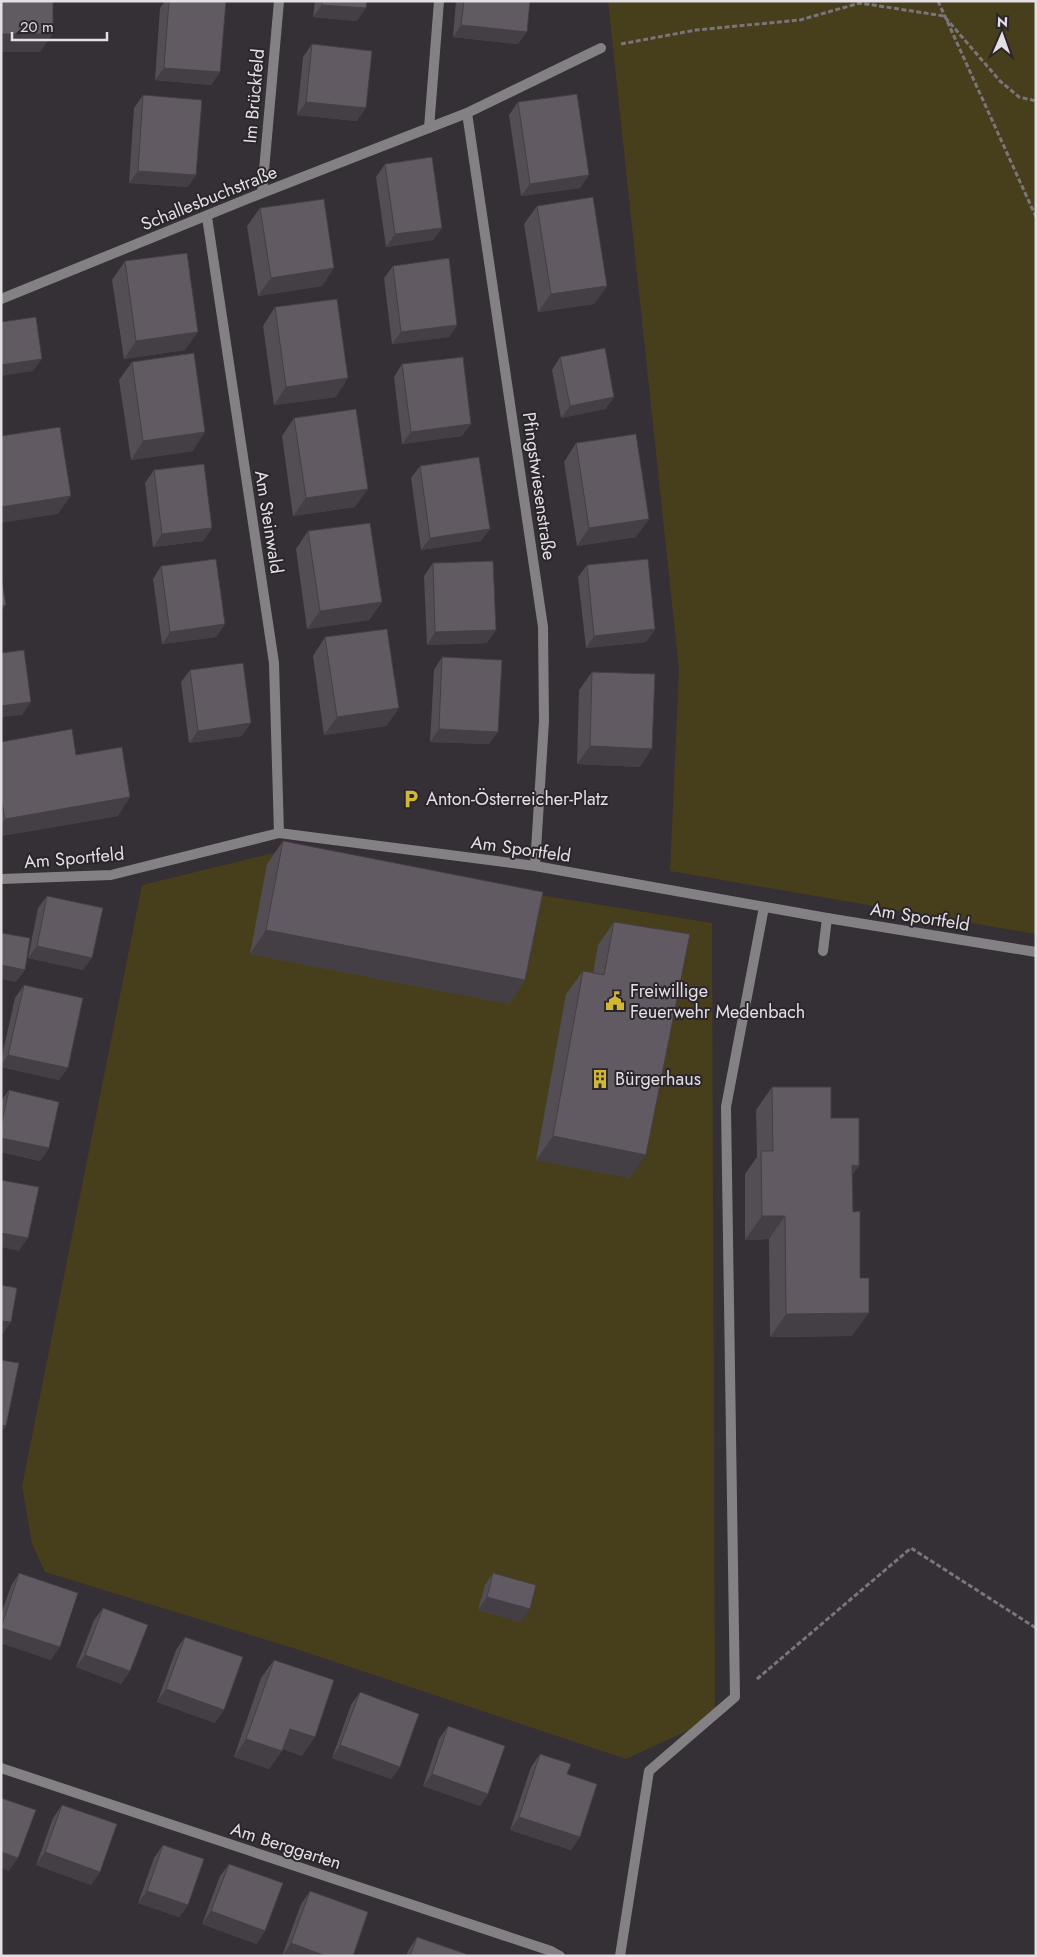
<svg xmlns="http://www.w3.org/2000/svg" width="1037" height="1957" font-family="Jost,sans-serif">
<style>
.green{fill:#473e1b}
.lines{fill:none;stroke-linecap:round;stroke-linejoin:round}
.path{stroke:#7a757b;stroke-width:3;stroke-dasharray:5 2.5;stroke-linecap:butt}
.lane{stroke:#848184;stroke-width:10}
.street{stroke:#848184;stroke-width:10}
.wall{fill:#534d54}
.shaded-wall{fill:#443f45}
.building{fill:#615a62;stroke:#443f45}
.labels{text-anchor:middle;stroke-width:4;stroke-linejoin:round;paint-order:stroke}
.street-label{font-size:18px;fill:#e3dfe3;stroke:#2b252c}
.poi-label{font-size:18px;fill:#e3dfe3;stroke:#2b252c;text-anchor:start}
</style>
<rect width="100%" height="100%" fill="#352f36"/>
<path class="green" d="M608,1H1036V934L670,871L679,670Z
M278,852L712,923L715,1718L626,1759L296,1649L45,1572L32,1544L22,1486L142,885Z"/>
<g class="lines">
<path class="path" d="M938,1L1036,217
M621,44L696,30L800,20L860,3L944,16L1000,81L1019,97L1036,101
M757,1679L911,1548L1036,1628"/>
<path class="lane" d="M429,128L439,1
M823,951L827,918
M620,1956L649,1771L735,1697L726,1107L764,907"/>
<path class="street" d="M467,113L543,627L544,721L535,866
M262,193L279,1
M207,217L274,663L279,833
M1,299L262,193L467,113L601,48
M1,879L111,875L279,833L535,866L827,918L1036,952
M1,1768L551,1951L560,1956"/>
</g>
<path class="wall" d="M165,1H226L220,72L211,85L155,80L160,8Z
M315,1H367L357,21L313,17Z
M456,1H530L518,44L453,37Z
M312,44L357,121L297,115L303,57Z
M143,95L188,187L129,183L134,108Z
M518,102L589,175L580,188L521,196L509,115Z
M385,164L442,228L433,240L386,247L376,177Z
M537,206L607,286L594,304L538,312L524,224Z
M260,208L322,286L258,296L247,226Z
M125,261L185,350L124,359L112,280Z
M393,266L457,325L449,337L392,344L384,278Z
M275,307L336,397L274,405L263,326Z
M560,357L614,397L605,409L561,418L552,370Z
M132,362L193,451L131,460L119,380Z
M402,364L462,436L402,444L394,377Z
M294,418L355,507L293,516L282,436Z
M576,443L636,537L577,546L564,462Z
M420,466L481,541L421,550L411,478Z
M154,470L212,528L203,541L153,547L145,483Z
M308,531L382,602L369,620L307,629L296,549Z
M433,563L487,643L427,645L424,576Z
M587,565L655,629L646,642L586,648L578,577Z
M161,566L225,624L216,637L162,644L153,579Z
M325,637L399,708L386,726L324,735L313,656Z
M442,657L489,744L430,742L434,670Z
M190,670L242,736L189,743L181,682Z
M592,672L640,767L577,764L579,690Z
M1,742L76,755L118,816L1,836Z
M283,841L525,980L509,1004L250,954L267,864Z
M47,896L83,970L28,958L38,908Z
M614,922L630,1178L536,1160L566,994L583,971L593,973L598,945Z
M24,985L59,1080L1,1067V1060L15,998Z
M772,1087L831,1118L852,1175V1336L770,1337L769,1239L745,1240V1174L757,1157L756,1110Z
M9,1090L49,1148L40,1161L1,1152V1101Z
M19,1573L51,1660L1,1643V1614L11,1586Z
M493,1573L521,1622L478,1610L485,1585Z
M103,1608L130,1671L121,1684L76,1667L94,1620Z
M185,1637L215,1723L157,1702L176,1650Z
M274,1660L302,1756L283,1749L269,1769L234,1757L261,1678Z
M360,1692L400,1767L391,1779L332,1758L351,1705Z
M448,1726L488,1794L480,1806L423,1786L439,1739Z
M540,1754L567,1774L580,1837L571,1850L510,1830L531,1767Z
M62,1805L100,1872L91,1885L36,1865L53,1818Z
M163,1845L188,1905L179,1917L138,1903L154,1858Z
M229,1864L257,1944L202,1924L220,1876Z
M310,1891L353,1956H282L301,1904Z
M417,1937L465,1956H406L409,1949Z"/>
<path class="shaded-wall" d="M322,5L366,8L357,21L313,17Z
M461,25L527,32L518,44L453,37Z
M1,34H53L40,52H1Z
M164,68L220,72L211,85L155,80Z
M306,102L366,108L357,121L297,115Z
M138,171L196,175L188,187L129,183Z
M589,175L580,188L521,196L530,184Z
M442,228L433,240L386,247L395,234Z
M334,268L322,286L258,296L271,278Z
M607,286L594,304L538,312L551,294Z
M457,325L449,337L392,344L401,332Z
M198,332L185,350L124,359L136,341Z
M42,359L33,371L1,376V365Z
M348,378L336,397L274,405L286,387Z
M614,397L605,409L561,418L570,406Z
M471,424L462,436L402,444L411,432Z
M205,432L193,451L131,460L143,441Z
M368,489L355,507L293,516L306,498Z
M71,496L58,514L1,523V507Z
M649,519L636,537L577,546L589,528Z
M212,528L203,541L153,547L162,534Z
M490,529L481,541L421,550L430,538Z
M382,602L369,620L307,629L320,611Z
M6,605L1,612V606Z
M225,624L216,637L162,644L170,632Z
M655,629L646,642L586,648L594,636Z
M496,630L487,643L427,645L435,632Z
M31,702L22,715L1,717V706Z
M399,708L386,726L324,735L337,717Z
M251,723L242,736L189,743L198,731Z
M439,729L498,732L489,744L430,742Z
M590,746L652,749L640,767L577,764Z
M130,797L118,816L1,836V825L5,819Z
M266,930L525,980L509,1004L250,954Z
M37,946L92,958L83,970L28,958Z
M1,965L25,970L16,982L1,979Z
M8,1055L68,1068L59,1080L1,1067V1065Z
M553,1136L646,1155L630,1178L536,1160Z
M1,1138L49,1148L40,1161L1,1152Z
M852,1165L859,1166L843,1189Z
M762,1216H785L769,1239L745,1240Z
M1,1233L28,1238L19,1251L1,1247Z
M869,1313L852,1336L770,1337L786,1314Z
M1,1321L11,1322L2,1335H1Z
M1,1425L6,1426L1,1433Z
M487,1597L530,1609L521,1622L478,1610Z
M1,1628L60,1647L51,1660L1,1643Z
M85,1655L130,1671L121,1684L76,1667Z
M166,1689L224,1710L215,1723L157,1702Z
M290,1729L315,1737L302,1756L277,1747Z
M246,1739L282,1751L269,1769L234,1757Z
M340,1745L400,1767L391,1779L332,1758Z
M432,1774L488,1794L480,1806L423,1786Z
M519,1817L580,1837L571,1850L510,1830Z
M1,1852L18,1858L9,1871L1,1868Z
M45,1852L100,1872L91,1885L36,1865Z
M147,1891L188,1905L179,1917L138,1903Z
M211,1911L265,1931L257,1944L202,1924Z
M291,1943L326,1956H282Z"/>
<path class="building" d="M1,1H53V34H1Z
M169,1H226L220,72L164,68Z
M322,1H367L366,8L322,5Z
M464,1H530L527,32L461,25Z
M312,44L372,51L366,108L306,102Z
M577,94L589,175L530,184L518,102Z
M143,95L202,100L196,175L138,171Z
M432,157L442,228L395,234L385,164Z
M593,197L607,286L551,294L537,206Z
M324,199L334,268L271,278L260,208Z
M187,253L198,332L136,341L125,261Z
M449,258L457,325L401,332L393,266Z
M337,299L348,378L286,387L275,307Z
M36,317L42,359L1,365V322Z
M605,348L614,397L570,406L560,357Z
M194,353L205,432L143,441L132,362Z
M463,357L471,424L411,432L402,364Z
M356,409L368,489L306,498L294,418Z
M60,427L71,496L1,507V436Z
M636,434L649,519L589,528L576,443Z
M479,457L490,529L430,538L420,466Z
M204,464L212,528L162,534L154,470Z
M370,523L382,602L320,611L308,531Z
M216,559L225,624L170,632L161,566Z
M648,559L655,629L594,636L587,565Z
M493,561L496,630L435,632L433,563Z
M1,576L6,605L1,606Z
M387,629L399,708L337,717L325,637Z
M24,650L31,702L1,706V653Z
M442,657L502,660L498,732L439,729Z
M243,663L251,723L198,731L190,670Z
M592,672L655,674L652,749L590,746Z
M72,729L76,755L122,747L130,797L5,819L1,797V742Z
M283,841L543,892L525,980L266,930Z
M47,896L103,908L92,958L37,946Z
M614,922L690,934L646,1155L553,1136L583,971L604,975Z
M1,933L30,938L25,970L1,965Z
M24,985L83,998L68,1068L8,1055Z
M772,1087H831V1118H859V1166L852,1165L853,1212L860,1211V1278H869V1313L786,1314L785,1216H762L761,1151H773Z
M9,1090L59,1102L49,1148L1,1138V1126Z
M1,1180L39,1187L28,1238L1,1233Z
M1,1285L17,1288L11,1322L1,1321Z
M1,1360L19,1363L6,1426L1,1425Z
M19,1573L78,1593L60,1647L1,1628Z
M493,1573L536,1585L530,1609L487,1597Z
M103,1608L148,1625L130,1671L85,1655Z
M185,1637L243,1657L224,1710L166,1689Z
M274,1660L334,1680L315,1737L290,1729L282,1751L246,1739Z
M360,1692L419,1714L400,1767L340,1745Z
M448,1726L505,1746L488,1794L432,1774Z
M540,1754L571,1764L567,1774L597,1784L580,1837L519,1817Z
M1,1798L36,1810L18,1858L1,1852Z
M62,1805L117,1824L100,1872L45,1852Z
M163,1845L204,1859L188,1905L147,1891Z
M229,1864L283,1883L265,1931L211,1911Z
M310,1891L368,1912L353,1956H326L291,1943Z
M417,1937L466,1954L465,1956H410Z"/>
<defs>
<g id="parking-bare" transform="scale(1.5)"><path d="M-3.5-5.5H1a3.5 3.5 0 0 1 0 7H-1V5.5H-3.5ZM-1-3.4V-.6H.8a1.4 1.4 0 0 0 0-2.8Z" fill="#d2b635" stroke="#2b252c" stroke-width="2.5" paint-order="stroke"/></g>
<g id="civic-bare" transform="scale(1.5)"><path d="M-.6-6.5H3V-4.5H.6V-3L4-1V1h2V6H-6V1h2V-1L-.6-3ZM-1.2 2.5V6h2.4V2.5Z" fill="#d2b635" stroke="#2b252c" stroke-width="2.5" paint-order="stroke"/></g>
<g id="building-bare" transform="scale(1.5)"><path d="M-4-6H4V6H1V3H-1V6H-4ZM-2.5-4.3h1.7v1.8h-1.7ZM.8-4.3h1.7v1.8H.8ZM-2.5-1h1.7V.8h-1.7ZM.8-1h1.7V.8H.8Z" fill="#d2b635" stroke="#2b252c" stroke-width="2.5" paint-order="stroke"/></g>
</defs>
<g fill-rule="evenodd">
<use href="#parking-bare" x="411" y="799"/>
<use href="#civic-bare" x="615" y="1001"/>
<use href="#building-bare" x="600" y="1079"/>
</g>
<g class="labels">
<g class="street-label">
<text transform="translate(254 96) rotate(-85)" y="6">Im Brückfeld</text>
<text transform="translate(209 198) rotate(-22)" y="6">Schallesbuchstraße</text>
<text transform="translate(539 486) rotate(82)" y="6">Pfingstwiesenstraße</text>
<text transform="translate(269 522) rotate(81)" y="6">Am Steinwald</text>
<text transform="translate(521 849) rotate(8)" y="6">Am Sportfeld</text>
<text transform="translate(74 858) rotate(-5)" y="6">Am Sportfeld</text>
<text transform="translate(920 917) rotate(9)" y="6">Am Sportfeld</text>
<text transform="translate(286 1846) rotate(18)" y="6">Am Berggarten</text>
</g>
<g class="poi-label">
<text x="426" y="805">Anton-Österreicher-Platz</text>
<text x="630" y="997">Freiwillige<tspan x="630" dy="21">Feuerwehr Medenbach</tspan></text>
<text x="615" y="1085">Bürgerhaus</text>
</g>
</g>
<rect width="1037" height="1957" fill="none" stroke="#e3dfe3" stroke-width="5"/>
<g transform="translate(1002 35) rotate(2)" stroke="#2b252c" stroke-width="4" paint-order="stroke">
<path d="M0-4L9 19L0 12L-9 19Z" fill="#e3dfe3"/>
<text y="-8" font-size="14" font-weight="bold" text-anchor="middle" fill="#e3dfe3">N</text>
</g>
<path d="M12 32v8h95v-8" fill="none" stroke="#e3dfe3" stroke-width="2.5"/>
<text x="20" y="32" font-size="15" fill="#e3dfe3" stroke="#2b252c" stroke-width="4" paint-order="stroke">20 m</text>
</svg>
